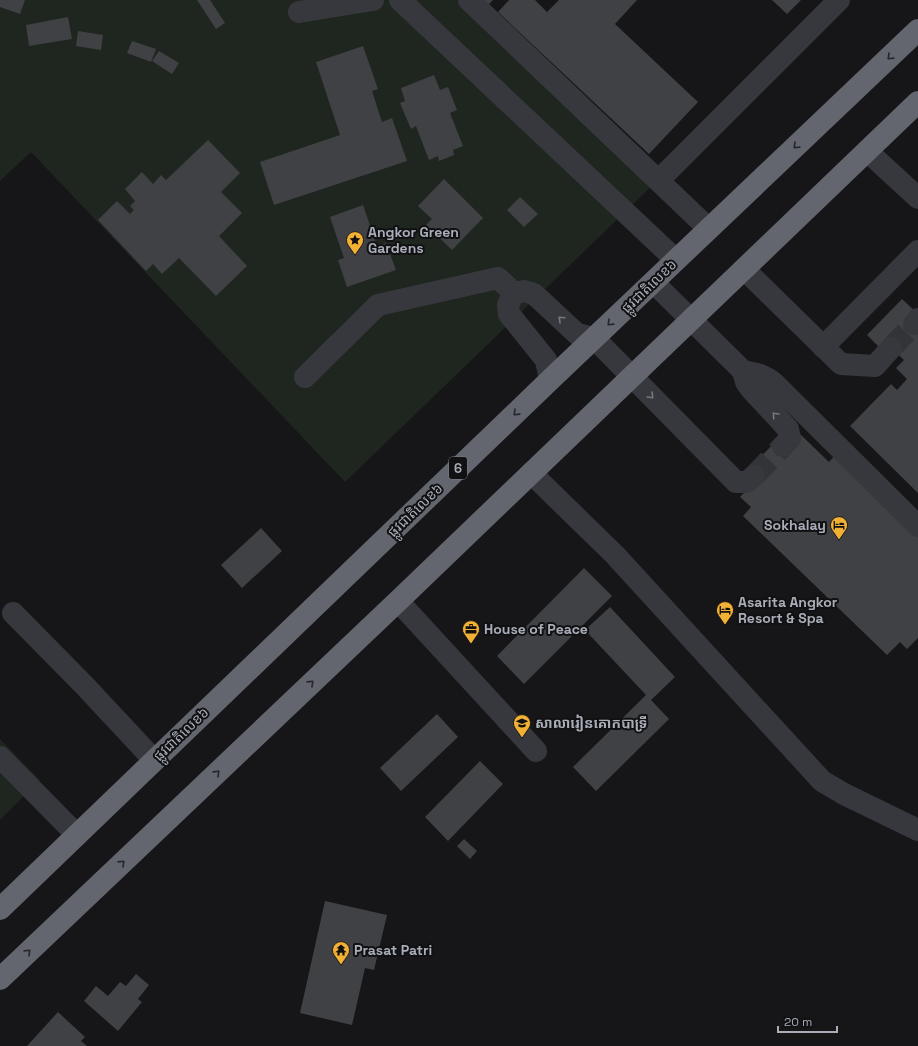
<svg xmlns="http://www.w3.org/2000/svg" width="918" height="1046" font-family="'Space Grotesk','Noto Sans Khmer',sans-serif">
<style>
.green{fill:#1e261f}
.building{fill:#404145}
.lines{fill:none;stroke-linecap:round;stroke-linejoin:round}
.minor-tunnel{stroke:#333438;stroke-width:22;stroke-dasharray:22 11;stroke-linecap:butt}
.minor{stroke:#37383d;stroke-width:22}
.highway{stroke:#63666e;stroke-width:22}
.oneway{stroke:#26262a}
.oneway2{stroke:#757881}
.labels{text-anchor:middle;stroke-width:4;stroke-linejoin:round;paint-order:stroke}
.shield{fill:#111113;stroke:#7b7e86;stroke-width:1}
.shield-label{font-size:13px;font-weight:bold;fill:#a8adb8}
.poi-label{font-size:14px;font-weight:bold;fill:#a8adb8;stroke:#111113;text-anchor:start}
.street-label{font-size:14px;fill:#a8adb8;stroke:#111113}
</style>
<rect width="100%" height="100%" fill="#161618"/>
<path class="green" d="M0,0H457L652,186L345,482L31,152L0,181Z
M0,739L40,780L0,820Z"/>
<path class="building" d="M0,0H25L20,14L0,7Z
M197,0H210L225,23L216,29Z
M480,0H493L487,6Z
M509,0H535L547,12L559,0H637L615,24L698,102L649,154L498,12Z
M772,0H801L787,14Z
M68,17L72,39L29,46L26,25Z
M78,31L103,35L101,50L76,46Z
M132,41L156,49L151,62L127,53Z
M363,46L378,89L372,91L382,122L392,118L407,161L274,205L260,162L340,135L316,62Z
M159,51L179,63L172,74L152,61Z
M434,75L440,90L448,87L457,110L450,113L463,146L453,150L454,155L439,161L438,156L429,160L416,126L411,129L400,103L405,101L401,88Z
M208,140L240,173L221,192L242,213L219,236L247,266L216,296L179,258L162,274L153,264L146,271L98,220L117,201L130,214L134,210L130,206L135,201L125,189L142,172L153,184L161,175L166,180Z
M444,179L483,218L452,250L426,225L432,219L418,206Z
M520,197L538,214L524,227L507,210Z
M363,205L377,246L386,243L396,270L347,287L338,260L344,258L330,217Z
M902,299L918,314V493L850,426L891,384L897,390L907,379L896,368L904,360L889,346L883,351L867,335Z
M800,434L829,462L837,453L918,531V638L907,649L900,642L887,655L743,516L751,507L740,497L757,479L748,470L777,440Z
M261,528L282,551L242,588L221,565Z
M584,568L612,596L524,684L497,656Z
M610,607L675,677L651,700L669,719L596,791L573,767L646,695L585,630Z
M437,714L458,737L401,791L380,768Z
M480,761L503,784L448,841L425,817Z
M464,839L477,851L470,859L457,846Z
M325,901L387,915L374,970L365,968L352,1025L300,1013Z
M136,974L149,985L138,999L142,1002L118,1031L84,1001L96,986L108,996L120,982L126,986Z
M58,1012L85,1037L81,1041L87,1046H27Z"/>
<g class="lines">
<path class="minor-tunnel" d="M891,348L914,324
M754,476L783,446"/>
<path class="minor" d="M400,0L676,260
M469,0L709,229
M299,12L373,0
M867,151L918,198
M659,180L839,0
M744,269L841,364L875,366L891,348
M653,282L743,371L746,382L751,389L788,429L790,439L783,446
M914,324L918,319
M823,347L918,251
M743,371C755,373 764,375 774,383L918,526
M305,377L378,305L498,278L514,293
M550,380L546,360L509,314L508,305L514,293L524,291L534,294L577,334L594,338L736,482H747L754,476
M531,473L615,555L822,781L844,794L918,830
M398,601L536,751
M13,613L84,685L154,760
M0,757L77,835"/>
<path class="highway" d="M0,909L550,380L918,30
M0,979L398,601L918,102"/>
</g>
<defs><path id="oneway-chevron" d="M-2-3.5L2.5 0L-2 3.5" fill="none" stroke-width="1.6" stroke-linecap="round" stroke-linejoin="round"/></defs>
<g class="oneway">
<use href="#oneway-chevron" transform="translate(890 57) rotate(136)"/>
<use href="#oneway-chevron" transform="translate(796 146) rotate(136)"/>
<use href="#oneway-chevron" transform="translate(610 323) rotate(136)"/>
<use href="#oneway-chevron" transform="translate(516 413) rotate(136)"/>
<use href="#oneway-chevron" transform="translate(311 683) rotate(-44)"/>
<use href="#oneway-chevron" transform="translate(217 773) rotate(-44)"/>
<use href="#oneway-chevron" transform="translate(122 863) rotate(-44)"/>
<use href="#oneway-chevron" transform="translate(28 952) rotate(-44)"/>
</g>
<g class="oneway2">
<use href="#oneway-chevron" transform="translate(561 319) rotate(-137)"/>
<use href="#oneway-chevron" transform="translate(651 396) rotate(45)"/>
<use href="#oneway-chevron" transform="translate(775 415) rotate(-133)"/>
</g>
<defs>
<g id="sight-pin" transform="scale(0.9)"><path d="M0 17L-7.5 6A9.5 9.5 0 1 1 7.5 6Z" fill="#f2b134" stroke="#111113"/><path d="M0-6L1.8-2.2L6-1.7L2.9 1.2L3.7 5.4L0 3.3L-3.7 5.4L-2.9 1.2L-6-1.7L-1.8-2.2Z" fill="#111"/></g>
<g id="hotel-pin" transform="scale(0.9)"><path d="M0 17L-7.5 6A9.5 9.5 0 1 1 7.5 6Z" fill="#f2b134" stroke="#111113"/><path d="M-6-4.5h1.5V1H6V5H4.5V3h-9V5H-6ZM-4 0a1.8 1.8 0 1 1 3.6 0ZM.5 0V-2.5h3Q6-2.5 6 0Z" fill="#111"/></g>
<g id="office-pin" transform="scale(0.9)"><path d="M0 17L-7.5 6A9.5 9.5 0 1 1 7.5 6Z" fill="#f2b134" stroke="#111113"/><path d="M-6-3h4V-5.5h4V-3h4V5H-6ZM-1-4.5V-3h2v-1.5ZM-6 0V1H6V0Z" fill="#111"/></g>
<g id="school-pin" transform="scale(0.9)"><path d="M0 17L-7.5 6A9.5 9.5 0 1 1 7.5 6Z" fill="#f2b134" stroke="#111113"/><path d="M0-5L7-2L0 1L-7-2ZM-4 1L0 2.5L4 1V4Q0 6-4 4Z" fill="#111"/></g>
<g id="temple-pin" transform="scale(0.9)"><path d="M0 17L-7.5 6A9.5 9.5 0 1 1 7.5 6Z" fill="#f2b134" stroke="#111113"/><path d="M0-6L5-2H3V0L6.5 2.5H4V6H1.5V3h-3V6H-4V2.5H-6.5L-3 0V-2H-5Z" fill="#111"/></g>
</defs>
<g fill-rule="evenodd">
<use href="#sight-pin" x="355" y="240"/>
<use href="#hotel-pin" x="839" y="525"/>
<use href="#hotel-pin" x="725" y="610"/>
<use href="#office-pin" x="471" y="629"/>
<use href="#school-pin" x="522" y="723"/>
<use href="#temple-pin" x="341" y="950"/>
</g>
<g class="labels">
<rect class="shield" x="449" y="457" width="18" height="22" rx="3"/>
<g class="shield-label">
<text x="458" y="473">6</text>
</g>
<g class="poi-label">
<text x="368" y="237">Angkor Green<tspan x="368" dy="16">Gardens</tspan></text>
<text x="826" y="530" text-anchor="end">Sokhalay</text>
<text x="738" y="607">Asarita Angkor<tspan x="738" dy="16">Resort &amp; Spa</tspan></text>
<text x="484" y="634">House of Peace</text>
<text x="535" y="728">សាលារៀនគោកបាទ្រី</text>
<text x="354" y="955">Prasat Patri</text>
</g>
<g class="street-label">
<text transform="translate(649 286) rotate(-44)" y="5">ផ្លូវជាតិលេខ៦</text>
<text transform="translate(415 510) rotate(-44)" y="5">ផ្លូវជាតិលេខ៦</text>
<text transform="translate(181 734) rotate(-44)" y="5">ផ្លូវជាតិលេខ៦</text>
</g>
</g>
<path d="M778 1026v6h59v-6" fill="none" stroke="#a8adb8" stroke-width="2"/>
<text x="784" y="1026" font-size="12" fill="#a8adb8" stroke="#111113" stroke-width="3" paint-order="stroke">20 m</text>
</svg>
